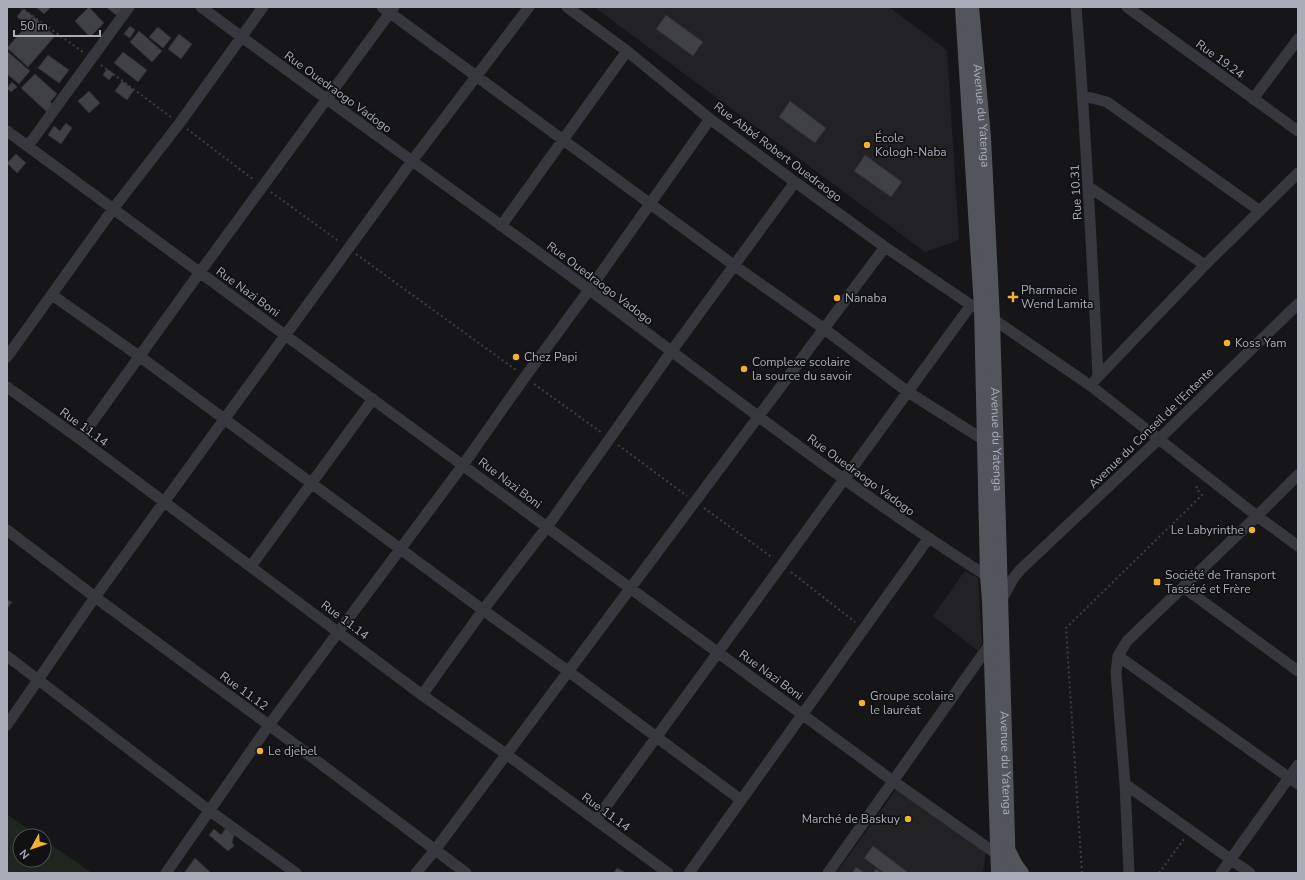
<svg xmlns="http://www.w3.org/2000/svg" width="1305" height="880" font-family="'Nunito Sans',sans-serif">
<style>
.built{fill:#222225}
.green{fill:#1e261f}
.building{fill:#404145;stroke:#303034}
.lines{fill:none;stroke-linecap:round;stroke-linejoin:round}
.path{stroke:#3d3f44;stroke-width:2;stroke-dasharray:2 3;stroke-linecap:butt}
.minor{stroke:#37383d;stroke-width:11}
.major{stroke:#53555c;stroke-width:14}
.poi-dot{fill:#f2b134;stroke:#111113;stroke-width:1.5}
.labels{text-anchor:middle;stroke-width:3.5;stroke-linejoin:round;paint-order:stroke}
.street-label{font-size:12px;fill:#a8adb8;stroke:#111113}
.poi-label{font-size:12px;fill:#a8adb8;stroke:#111113;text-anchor:start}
</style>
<rect width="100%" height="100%" fill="#161618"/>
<path class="built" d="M594,7H889L947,50L959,240L925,252Z
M965,571L978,578L982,643L978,651L933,616Z
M898,787L986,851L983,873H836Z"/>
<path class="green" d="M7,814L38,836H20V860H44V840L92,873H7Z"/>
<path class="building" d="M36,7H51L44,14Z
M89,7L104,23L90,37L75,21Z
M106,7H129L120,18Z
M23,9L33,16L27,25L17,17Z
M666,15L703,42L693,56L656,29Z
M34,17L55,36L28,67L7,48Z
M130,26L135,30L130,38L124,34Z
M158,27L171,38L163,48L149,37Z
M139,31L162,51L152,62L130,42Z
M179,34L192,44L181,59L168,49Z
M7,51L30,71L19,84L7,74Z
M123,52L147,70L138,82L114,63Z
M48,55L69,70L59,83L38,68Z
M107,69L114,74L109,80L103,75Z
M35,74L57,94L50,102L53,105L47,112L21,88Z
M122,81L134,90L127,100L115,91Z
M12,82L17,87L11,92L7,88Z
M89,91L100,103L89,113L78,101Z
M790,101L826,128L815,143L779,117Z
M66,123L72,128L61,144L48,135L54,126L60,131Z
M16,154L26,163L17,173L7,163Z
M865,155L902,182L891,197L854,171Z
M7,600L12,602L7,608Z
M226,828L234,835L232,842L234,846L228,851L209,835L214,829L221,835Z
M873,846L909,873H884L864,858Z
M195,858L210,872V873H184Z
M856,867L865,873H852Z
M617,868L626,873H614Z
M876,869L881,873H873Z"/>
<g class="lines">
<path class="path" d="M20,7L83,52
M101,65L171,117
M187,129L254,180
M271,192L340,242
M356,254L516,370
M534,384L602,433
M618,445L687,496
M704,508L773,558
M791,572L855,622
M1082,873L1066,628L1202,495L1196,488L1199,485
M1159,873L1184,839"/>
<path class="minor" d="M201,7C329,102 459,194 587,288C719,386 848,488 987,576
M382,7L735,266L823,328L908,392L984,440
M567,7L627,51L710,119L795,182L885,247L971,305L981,308L993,319L1091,386L1257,516L1298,546
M1076,7C1086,130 1092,253 1098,376
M1127,7L1298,131
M1083,97L1092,98L1107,102L1260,211
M1253,99L1298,39
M7,131L893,781L998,855
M28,146L129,7
M1089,187L1205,265
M501,226L627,51
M52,295L139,356L483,610L568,671L741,800
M7,357L113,209L179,124L263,7
M1095,380L1205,265L1298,173
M7,387L80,439L422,695L506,754L668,873
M80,439L200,272L394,7
M7,530L95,597L269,725L466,873
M251,566L373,399
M1183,587L1298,671
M1001,601L1013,579L1020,570L1159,439L1298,304
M7,656L210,811L296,873
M1118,656L1298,784
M422,695L483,610L547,527L671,352L795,182
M7,725L95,597L412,161L529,7
M1125,784L1250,873
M596,820L971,305
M166,873L269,725L463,465L525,377L589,290L710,119
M416,873L435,850L885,247
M689,873L928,539
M828,873L990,644
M1129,873L1125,784L1116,673L1118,656L1127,641L1257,516L1298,475
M1221,873L1298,765"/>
<g class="major">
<path d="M962,7L981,308L987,576L989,601L998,873"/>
<path id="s1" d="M972,7L984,137L993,319L1009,873"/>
<path d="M1010,853L1016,865L1022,873"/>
</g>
</g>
<g class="poi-dot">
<circle cx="867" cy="145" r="4"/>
<path d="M1011 291h4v4h4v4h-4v4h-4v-4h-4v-4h4z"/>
<circle cx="837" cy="298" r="4"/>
<circle cx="1227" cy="343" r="4"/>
<circle cx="516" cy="357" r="4"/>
<circle cx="744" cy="369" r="4"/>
<circle cx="1252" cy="530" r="4"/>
<rect x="1153" y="578" width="8" height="8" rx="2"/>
<circle cx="862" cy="703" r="4"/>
<circle cx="260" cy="751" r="4"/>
<circle cx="908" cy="819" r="4"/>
</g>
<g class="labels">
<g class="street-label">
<text transform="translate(1220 59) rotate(36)" y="4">Rue 19.24</text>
<text transform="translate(338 92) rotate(36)" y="4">Rue Ouedraogo Vadogo</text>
<text dy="4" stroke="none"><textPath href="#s1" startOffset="109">Avenue du Yatenga</textPath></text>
<text transform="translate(778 152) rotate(37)" y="4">Rue Abbé Robert Ouedraogo</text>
<text transform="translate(1076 192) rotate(-93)" y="4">Rue 10.31</text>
<text transform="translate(600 283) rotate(37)" y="4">Rue Ouedraogo Vadogo</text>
<text transform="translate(248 292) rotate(36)" y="4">Rue Nazi Boni</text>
<text transform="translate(84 427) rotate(36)" y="4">Rue 11.14</text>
<text transform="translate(1151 428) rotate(-44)" y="4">Avenue du Conseil de l'Entente</text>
<text dy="4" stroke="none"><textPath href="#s1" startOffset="433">Avenue du Yatenga</textPath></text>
<text transform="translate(861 475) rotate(36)" y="4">Rue Ouedraogo Vadogo</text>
<text transform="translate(510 483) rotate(37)" y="4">Rue Nazi Boni</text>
<text transform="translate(345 620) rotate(37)" y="4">Rue 11.14</text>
<text transform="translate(771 675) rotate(36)" y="4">Rue Nazi Boni</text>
<text transform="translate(244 691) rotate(36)" y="4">Rue 11.12</text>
<text dy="4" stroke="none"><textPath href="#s1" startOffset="757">Avenue du Yatenga</textPath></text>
<text transform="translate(606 812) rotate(36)" y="4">Rue 11.14</text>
</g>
<g class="poi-label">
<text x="875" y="142">École<tspan x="875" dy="14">Kologh-Naba</tspan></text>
<text x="1021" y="294">Pharmacie<tspan x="1021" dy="14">Wend Lamita</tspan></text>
<text x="845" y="302">Nanaba</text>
<text x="1235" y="347">Koss Yam</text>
<text x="524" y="361">Chez Papi</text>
<text x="752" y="366">Complexe scolaire<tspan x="752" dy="14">la source du savoir</tspan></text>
<text x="1244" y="534" text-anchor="end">Le Labyrinthe</text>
<text x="1165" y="579">Société de Transport<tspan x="1165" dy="14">Tasséré et Frère</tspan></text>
<text x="870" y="700">Groupe scolaire<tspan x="870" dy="14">le lauréat</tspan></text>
<text x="268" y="755">Le djebel</text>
<text x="900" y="823" text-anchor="end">Marché de Baskuy</text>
</g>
</g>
<rect width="1305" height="880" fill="none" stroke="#a8adb8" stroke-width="16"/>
<g transform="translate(32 848) rotate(230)"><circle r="19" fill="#111113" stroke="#4d4f55"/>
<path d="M0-3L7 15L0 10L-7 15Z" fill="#f2b134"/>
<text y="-6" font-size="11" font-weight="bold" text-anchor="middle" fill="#a8adb8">N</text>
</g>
<path d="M14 30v6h86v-6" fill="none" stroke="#a8adb8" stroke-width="2"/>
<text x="20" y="30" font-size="12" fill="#a8adb8" stroke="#111113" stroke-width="3" paint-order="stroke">50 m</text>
</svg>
